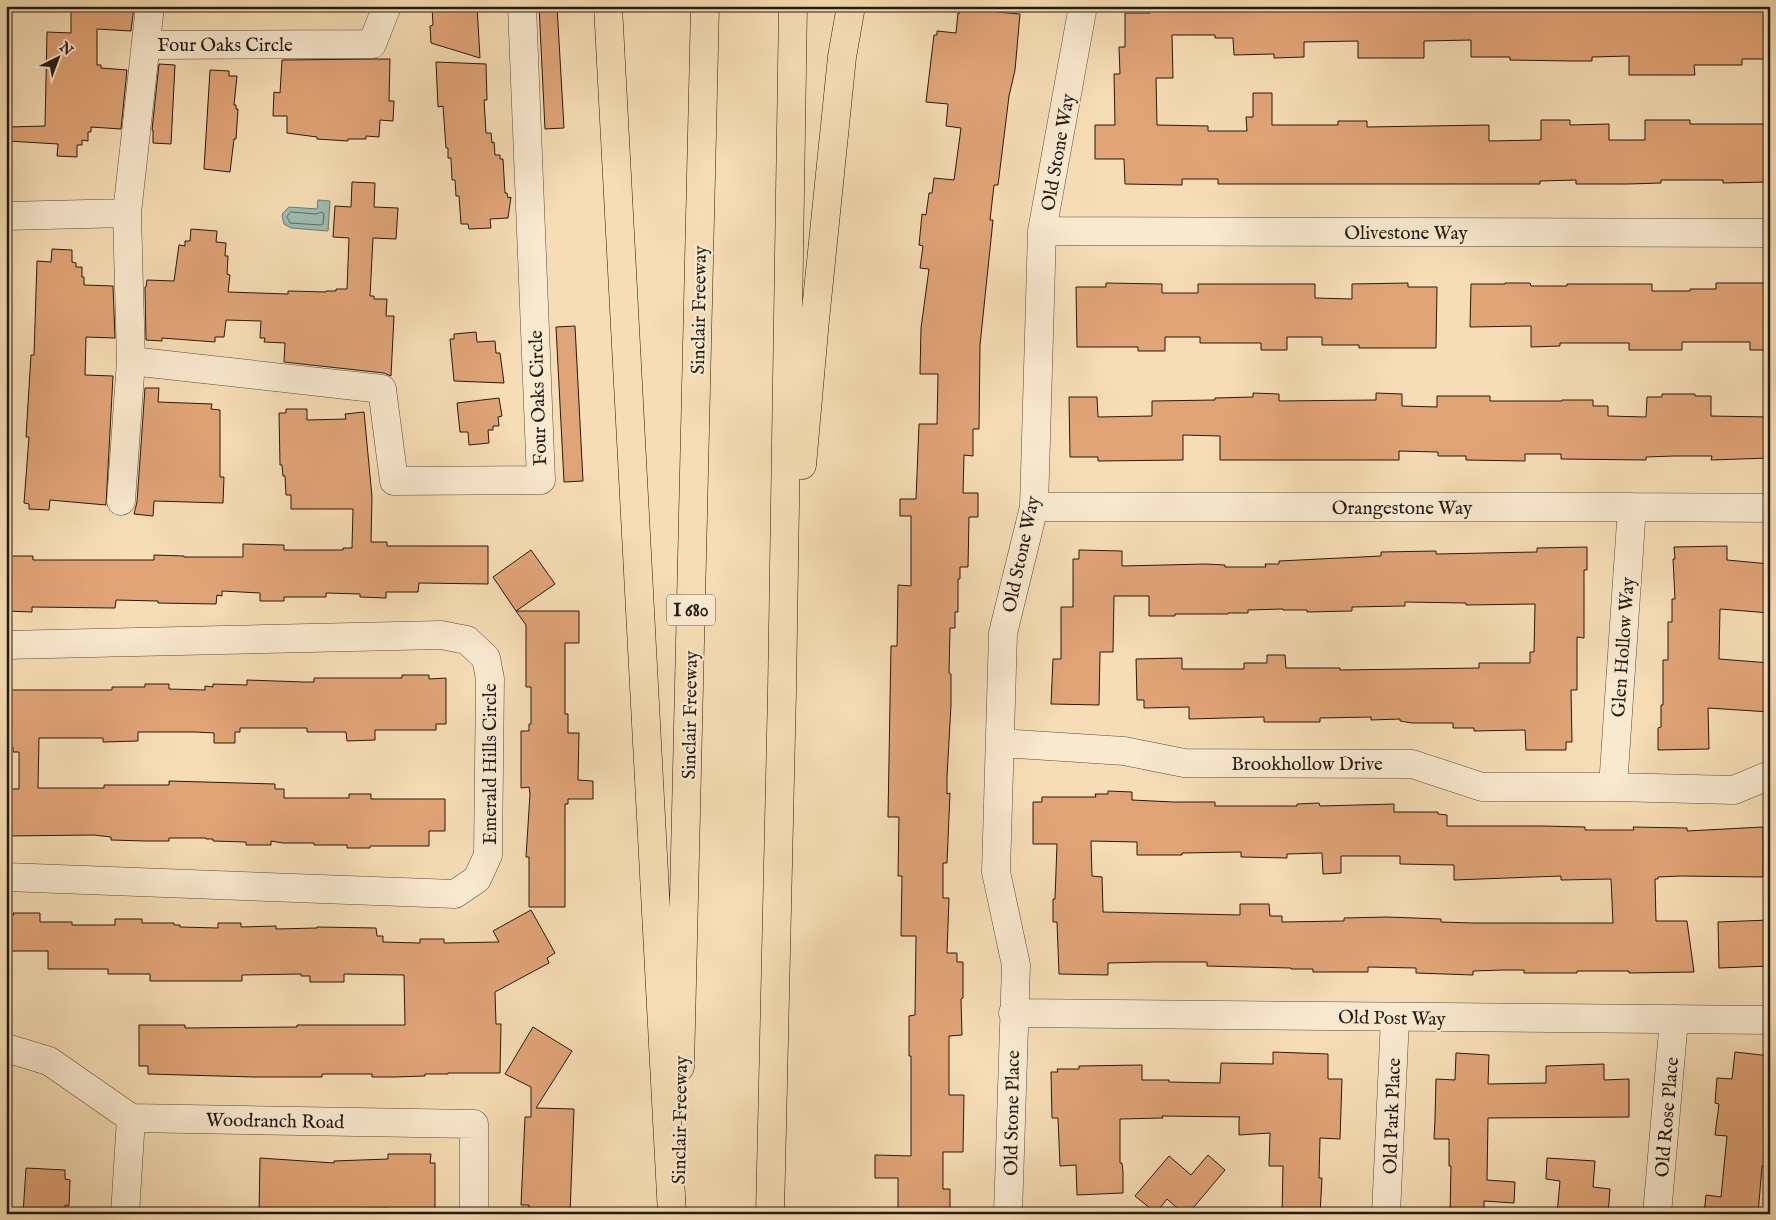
<svg xmlns="http://www.w3.org/2000/svg" width="1776" height="1220" font-family="'IM FELL English',serif">
<style>
.water{fill:#9dbbb2;stroke:#6c7b72}
.lines{fill:none;stroke-linecap:round;stroke-linejoin:round}
.shore{stroke:#606b62;stroke-width:1}
.building{fill:#e1a477;stroke:#231b12;fill-rule:evenodd}
.minor-casing{stroke:#584c3b;stroke-width:29}
.highway-casing{stroke:#231b12;stroke-width:29}
.minor{stroke:#f9e9cf;stroke-width:28}
.highway{stroke:#f6ddb5;stroke-width:28}
.labels{text-anchor:middle;stroke-width:4.5;stroke-linejoin:round;paint-order:stroke}
.shield{fill:#f9e9cf;stroke:#63594b;stroke-width:1}
.shield-label{font-size:18px;font-weight:bold;fill:#231b12}
.street-label{font-size:19px;fill:#231b12;stroke:#f9e9cf}
</style>
<rect width="100%" height="100%" fill="#f6ddb5"/>
<filter id="stains"><feTurbulence type="fractalNoise" baseFrequency=".004" numOctaves="4"/><feColorMatrix values="0 0 0 0 .2 0 0 0 0 .09 0 0 0 0 .02 0 0 0 .5 -.17"/></filter>
<radialGradient id="worn" r=".72"><stop offset=".6" stop-color="#630" stop-opacity="0"/><stop offset="1" stop-color="#630" stop-opacity=".3"/></radialGradient>
<path class="water" d="M318,200L330,201L328,231L291,228L284,224L282,216L283,213L289,207L317,209Z"/>
<g class="lines">
<path class="shore" d="M291,212L316,214L322,212L324,214L323,224L321,225L290,223L287,217Z"/>
</g>
<path class="building" d="M71,6H134L131,31L97,29V65H101V68L127,70L121,129L91,127V132H88V141L82,140V145H77V157L57,156L58,144L8,141L9,127L45,126L47,32L71,33Z
M432,6H477L480,58L431,43L430,26L433,25Z
M539,6H557L564,128L545,129Z
M961,6H996V12L1020,14L1015,70L1009,96L998,185H994L990,220H993L980,345L979,429H973V456L964,455L963,493H978V517H969L968,567H960V579H958V612H955V628H950L949,673L951,674V705L947,777V794L950,793L947,863H943V898H949L947,953H957V962H963V998L961,999L962,1035L949,1036V1095H964L963,1152H943V1189H950V1210H934V1214H898V1178H875V1155L911,1156V1056H909V1016L915,1015L916,936H901L902,876H898L899,817H888L891,646H897L898,585L911,586V516H900V499H916L919,424H937L938,374H920L921,328L929,269L920,268L923,246L919,245L922,214L926,215L929,193H932L934,178L954,180L961,128L946,126L948,104L926,102L934,35H937V31L956,33L958,13H960Z
M1150,6H1770V59H1742V65H1694L1695,75H1629V56L1592,57V61H1572L1510,60V57H1471V40L1424,41V58H1358V41L1304,42V57L1274,58V54L1234,55L1233,38H1215V35H1172L1173,78H1156L1157,125L1208,126V131H1247L1246,117H1253V93H1272V125H1338V121H1367V127L1489,125V141L1541,140V120H1570V125L1609,124V140H1645V120H1690V124H1770V182L1723,183V180H1661V183L1628,184H1576V180L1540,181V184H1218V179H1182V185L1125,184L1124,159H1095V125H1115L1114,74H1120L1119,47H1125V13H1150Z
M376,59H390L389,101H394L393,121L380,120L379,137L366,136V139H348V141L317,139V137L287,133V116H273L274,92L280,93L282,60Z
M436,62L486,64L487,100H484L486,133H491L492,143L494,142L495,155H500V159H503L505,193H507L508,198L511,197L508,218L490,219L491,228L469,229L468,224H461L459,196H456L455,180H452L451,158H448V148H446L443,106L438,107Z
M159,64L175,65L171,144L153,143V130H152Z
M210,70L229,71V76H237L234,105H236V109H238L236,139H234L230,172L204,169Z
M352,182L375,183L374,207L398,208L396,239L373,238L370,296H374V299H387L386,316H394L391,376L384,373L284,362L285,343L264,342L265,338H260L261,321L226,320L224,337H215V342L162,338V341L146,340L145,287H146L147,280L174,281L179,245L185,246V241H190L191,229L217,231L216,242L226,243L225,256H228L227,274L230,275L228,292L288,294V291L326,292V291H336V289H347L349,238L333,237L335,206L351,207Z
M52,249L72,250V262L76,263V267H82V277H84V285L113,286L115,338L86,337L85,375L113,376L106,505L50,500L49,510L29,509V504L24,503L29,437H26L31,355H34L37,261L51,262Z
M1106,283L1162,284V293H1198V284H1315V298L1352,299V284L1408,283V287H1437L1436,348H1359V345H1322V337H1287V350H1261V343H1200V337H1165V351H1138V347H1077L1076,287H1106Z
M1505,283H1530L1531,286H1567V284H1652V291H1690V289H1716V283H1770V350H1750V342H1682V350H1629V343H1560V346L1531,347V326L1470,327L1471,284H1505Z
M575,326L583,481L564,482L556,327Z
M476,332L477,342L495,341L496,353H500L504,383L454,381L450,339H454V334Z
M145,388H159L158,402L212,404L211,409L220,410V477H224L223,503L154,501L153,516L134,514L137,502Z
M1253,393L1279,394V401L1376,400V393L1402,394V406L1437,407V396H1490V401H1562V400H1593V406H1608V416L1646,417L1647,397H1662V394H1695V396H1711V416L1770,417L1769,458L1711,460L1712,456H1674L1646,457V460L1561,459V454H1525V461L1466,460V456H1438V452L1399,451V460H1220V436L1183,435V460L1098,461V457H1070L1069,397H1097L1098,417L1152,416V401L1215,400V398L1253,397Z
M499,398L502,416L498,417L499,426H493V430H488L489,443L469,445L468,432H460L457,403Z
M286,409H307V420L346,419L345,414L364,412L372,497L371,542H387V546H488V584L419,583L418,592H386V598L360,597V594L326,593V597H284V601H260V593L222,591V596L217,595L216,604L158,603V601L116,600L115,608L32,607V612L6,611V556H33V560H154V555L184,556V557H243V544L284,545V550H343V548H352L353,509H291V495H286L285,476H283L282,465H280L279,413H286Z
M1727,546V560L1770,564V613L1720,609L1719,659L1770,663V712L1708,708L1709,749L1658,750V728L1661,727V705H1663V660H1668V622H1672V599H1675L1673,559H1675L1674,547Z
M1587,547V570H1584V638L1577,637V690H1571L1572,742H1566V750H1526L1525,730L1474,731V728H1453V723H1412L1400,721V719L1371,720V717L1320,718V722H1264V717L1189,719V707L1144,708V700H1137L1136,659L1182,658V669H1244V663H1267V655H1285L1286,668H1340V670L1479,668V663H1530V652H1534L1535,604L1466,605V603L1405,602V606L1352,607V611L1307,612V610H1283V609L1248,610V613H1228V614H1175V616H1149V596H1114L1113,652H1100L1099,705L1051,704L1053,659H1061V607H1073V559H1079V550L1122,551V566L1206,564L1225,565V567H1266L1265,564H1279V561L1381,556V552L1436,551V554L1537,552V548Z
M531,550L555,584L516,611L493,577Z
M516,611H579V643H565V714H568V733H579L578,780L593,781V799H568V804H565V907H529V857H526L530,794L529,787L521,788V731H529V724H531V687H526V625Z
M402,675H429V679L446,678V724H436V730H375V740L347,741L346,732H307V728H240V732H235V743H214V733L196,732H138V741L103,742V738H39L38,788H104V785H169V781L240,783L275,784V789H284V798H349V794H371V799H445V831H429V846H370V848H347V845H314V843H283L271,841V845H246V842L213,841V839H206V838H169V841H145L111,840V837L94,835L7,836L6,789H19V752H13V747H6V690H112V687H145V684H169V689L205,690V686L213,687V684L247,685V680L304,682H314V678H402Z
M1108,791L1132,792V800L1173,802H1215V806H1297V804L1319,803L1320,806L1394,804V812H1438V814L1447,815V826H1542L1585,827V830H1634L1633,827L1687,828V831L1763,827V877L1681,876L1658,877V879H1655L1656,921H1687L1694,972L1629,973V971H1577V973H1524V970H1503L1473,971V975L1416,973V968L1368,967V972H1313V969H1291V968L1207,966V962H1154L1108,963V975L1059,974L1057,922H1053V899H1055L1057,844H1033V802H1042V797H1096L1095,794H1108ZM1091,841L1137,842V855H1182V853L1241,852V857L1287,858V854L1322,853L1323,874L1341,873V856H1400V864L1454,865V880L1561,876V880L1611,879L1613,923H1473L1441,922V919L1387,917L1344,918V921L1282,922V916H1270L1269,904H1240V915L1103,912L1102,877L1092,876Z
M531,910L555,953L547,958L549,963L495,992L496,1024H501L500,1073H448V1074H425V1076L395,1077H372V1074H322V1077H254L148,1074V1066H139V1025H185V1028L297,1027V1025H405L404,975L344,974V982H310V976H301V974L242,975V981H150V974H108V969H48V951H6V915H14L13,913H40V922H72V925H115V919H142V923H174V925H180V927L218,928V923H241V927L276,926V929L317,928V927L376,928L377,936H383V942L420,943V939H444V943L499,942L493,931Z
M1770,920V966L1719,968L1718,922Z
M533,1027L572,1051L536,1108L574,1109L570,1214H529V1205H521L525,1117H531V1087L505,1074Z
M1273,1052L1328,1054V1079H1342L1340,1139L1320,1138L1319,1178H1322L1320,1214H1282L1283,1166H1269L1270,1133L1239,1135V1119L1240,1117L1162,1116L1163,1118L1120,1119V1163H1122L1123,1172V1193L1077,1195L1076,1165L1060,1166L1058,1118H1052L1051,1072H1058L1057,1069H1079V1066L1142,1065V1080H1169V1082L1220,1083L1221,1063L1273,1064Z
M1735,1052L1770,1056V1086L1767,1120H1770V1167L1762,1166L1758,1214H1704L1706,1195L1721,1197L1727,1136L1715,1135L1719,1104L1715,1103L1717,1078L1732,1079Z
M1456,1053L1489,1055L1488,1084L1546,1083V1066L1604,1064V1080L1629,1079V1117L1488,1118L1487,1180L1515,1182L1514,1203L1484,1201V1214H1450L1451,1166H1449V1139H1434L1435,1120L1436,1079L1455,1080Z
M388,1154H431L430,1163H435V1214H388V1208L279,1210V1214H259L260,1158L334,1163V1161L388,1159Z
M1208,1155L1225,1170L1188,1214H1184L1167,1199L1156,1213L1135,1196L1169,1156L1191,1175Z
M1547,1158L1595,1161L1593,1187L1610,1189L1608,1214H1557L1560,1181L1546,1179Z
M26,1168L65,1170V1179L70,1180L69,1206L65,1205V1214H23Z"/>
<g class="lines">
<g class="minor-casing">
<path id="minor" d="M146,45L372,44L387,6
M6,216L127,213
M1042,231L1770,233
M131,361L382,389L394,481L541,480L522,6
M121,501L131,361L127,213L150,6
M1034,507H1632L1770,508
M6,645L441,635L467,640L486,658L490,679L488,855L477,879L455,894L6,877
M1000,743L1124,751L1184,763L1412,764L1482,787H1613L1734,790L1770,775
M1613,787L1632,507
M1013,1013L1770,1020
M6,1048L49,1061L131,1118L474,1124V1214
M125,1214L131,1118
M1008,1214L1016,965L996,872L1003,633L1034,507L1042,231L1083,6
M1386,1214L1395,1018
M1657,1214L1674,1019"/>
</g>
<g class="highway-casing">
<path id="highway" d="M608,6L672,1214
M802,465L815,320L842,57L851,6
M680,1067L705,6
M770,1214L782,691L793,6"/>
</g>
<use href="#minor" class="minor"/>
<use href="#highway" class="highway"/>
</g>
<g class="labels">
<rect class="shield" x="667" y="594.5" width="48" height="31" rx="4"/>
<g class="shield-label">
<text x="691" y="616">I 680</text>
</g>
<g class="street-label">
<text x="225" y="51">Four Oaks Circle</text>
<text transform="translate(1057 152) rotate(-80)" y="7">Old Stone Way</text>
<text x="1406" y="239">Olivestone Way</text>
<text transform="translate(698 310) rotate(-89)" y="7">Sinclair Freeway</text>
<text transform="translate(537 398) rotate(-92)" y="7">Four Oaks Circle</text>
<text x="1402" y="514">Orangestone Way</text>
<text transform="translate(1020 554) rotate(-78)" y="7">Old Stone Way</text>
<text transform="translate(1622 647) rotate(-86)" y="7">Glen Hollow Way</text>
<text transform="translate(689 715) rotate(-89)" y="7">Sinclair Freeway</text>
<text x="1307" y="770">Brookhollow Drive</text>
<text transform="translate(489 764) rotate(-90)" y="7">Emerald Hills Circle</text>
<text transform="translate(1392 1017) rotate(1)" y="7">Old Post Way</text>
<text transform="translate(1011 1113) rotate(-89)" y="7">Old Stone Place</text>
<text transform="translate(1391 1116) rotate(-88)" y="7">Old Park Place</text>
<text transform="translate(1666 1117) rotate(-85)" y="7">Old Rose Place</text>
<text transform="translate(275 1120) rotate(1)" y="7">Woodranch Road</text>
<text transform="translate(679 1120) rotate(-89)" y="7">Sinclair Freeway</text>
</g>
</g>
<rect width="1776" height="1220" fill="none" stroke="#f6ddb5" stroke-width="25"/>
<rect x="8" y="8" width="1761" height="1205" fill="none" stroke="#231b12" stroke-width="2.5"/>
<rect x="12" y="12" width="1751" height="1195" fill="none" stroke="#231b12"/>
<g transform="translate(58 58) rotate(42)" stroke="#f9e9cf" stroke-width="4" paint-order="stroke">
<path d="M0-4L9 19L0 12L-9 19Z" fill="#231b12"/>
<text y="-8" font-size="14" font-weight="bold" text-anchor="middle" fill="#231b12">N</text>
</g>
<rect width="100%" height="100%" filter="url(#stains)"/>
<rect width="100%" height="100%" fill="url(#worn)"/>
</svg>
